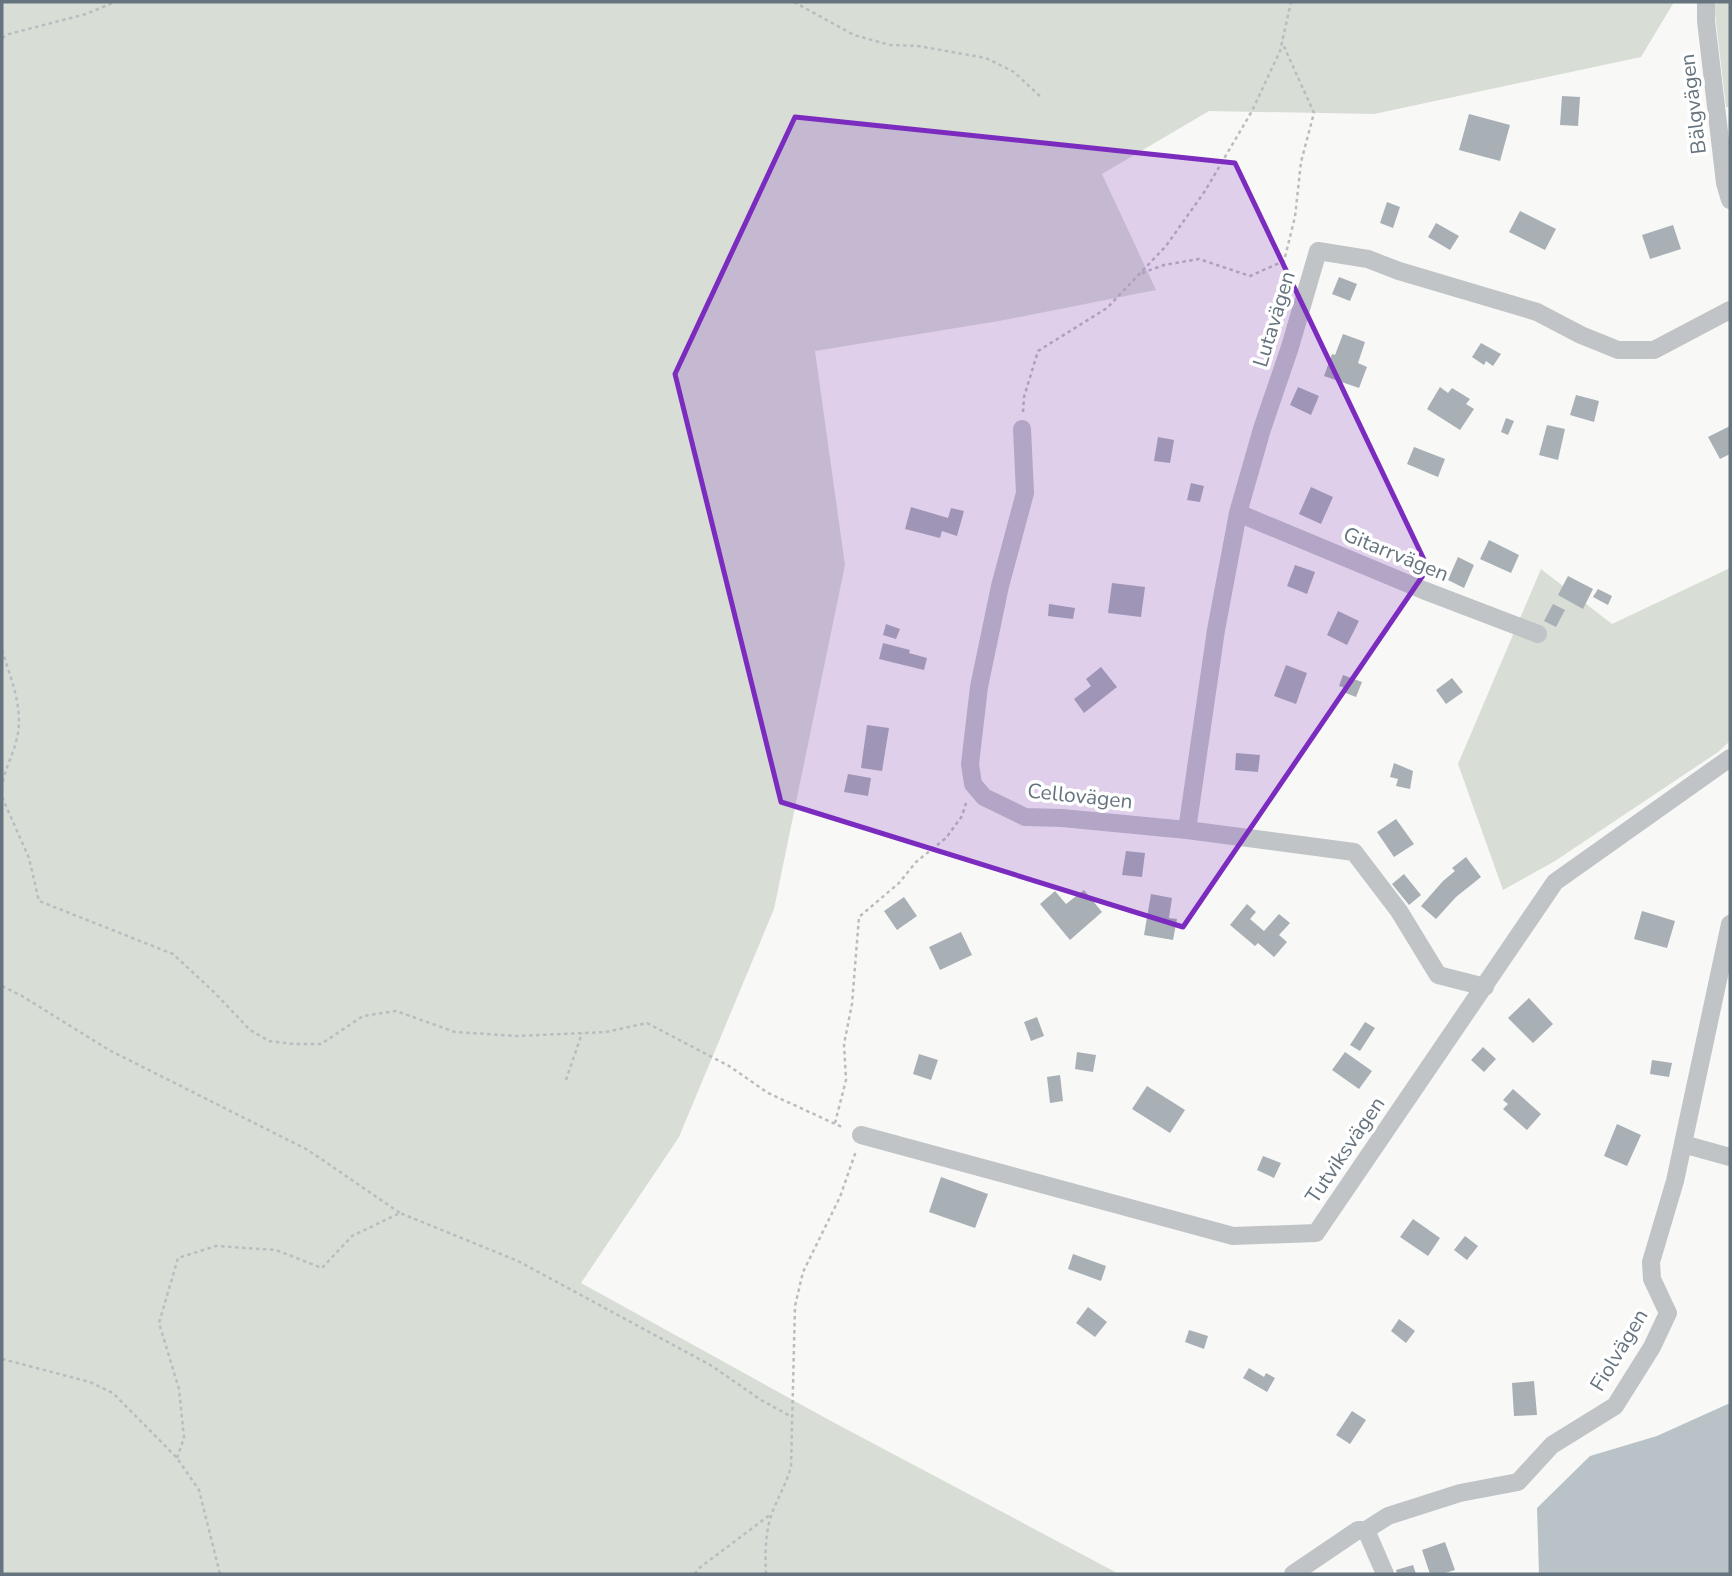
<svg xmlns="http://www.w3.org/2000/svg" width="1732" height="1576" font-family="'Nunito Sans',sans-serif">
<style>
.green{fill:#d8ddd6}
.water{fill:#b9c3c7}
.building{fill:#a8afb5}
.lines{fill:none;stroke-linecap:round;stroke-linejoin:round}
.path{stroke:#babdbf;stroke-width:2.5;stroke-dasharray:3.5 3.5;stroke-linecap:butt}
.minor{stroke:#c0c4c7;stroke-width:18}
.marked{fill:#7b2cbf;fill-opacity:0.2;stroke:#7b2cbf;stroke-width:5;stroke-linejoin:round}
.labels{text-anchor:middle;stroke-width:7;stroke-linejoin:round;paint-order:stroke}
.street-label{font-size:21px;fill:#66747f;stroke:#fff}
</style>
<rect width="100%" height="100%" fill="#f8f8f6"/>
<path class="green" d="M2,2H1674L1641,57L1374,114L1209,111L1102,174L1156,290L999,321L815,351L845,565L774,909L679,1137L581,1283L829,1420L1119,1574H2Z
M1720,2H1730V107H1726L1714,5Z
M1730,568V741L1718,752L1555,861L1503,890L1458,764L1541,569L1612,624Z"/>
<path class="water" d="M1730,1403V1574H1539L1537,1508L1590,1456L1657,1436Z"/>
<path class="building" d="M1562,96L1580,97L1578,126L1560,125Z
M1469,114L1510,125L1500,161L1459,150Z
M1387,202L1400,207L1393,228L1380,223Z
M1520,211L1556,229L1545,250L1509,232Z
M1436,223L1459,236L1450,250L1428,237Z
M1673,225L1681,249L1650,259L1642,235Z
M1339,277L1357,284L1350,301L1332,294Z
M1343,334L1365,342L1358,363L1367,367L1359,388L1324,376L1332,354L1335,355Z
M1481,343L1501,354L1493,366L1486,361L1484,365L1472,357Z
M1298,387L1319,396L1311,415L1290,405Z
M1440,387L1448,393L1452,388L1470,399L1466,404L1474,409L1460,430L1427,409Z
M1576,395L1599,401L1594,422L1570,415Z
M1506,418L1514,421L1508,435L1501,432Z
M1547,425L1565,429L1558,460L1539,455Z
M1730,426V454L1720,459L1708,437Z
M1158,437L1174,440L1170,463L1154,461Z
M1414,447L1445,459L1438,477L1407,464Z
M1191,483L1204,486L1200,502L1187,500Z
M1311,487L1333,497L1321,524L1299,514Z
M911,507L948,518L951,508L964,511L957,536L942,531L940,538L905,529Z
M1489,540L1519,555L1511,573L1480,559Z
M1458,557L1474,565L1464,588L1448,580Z
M1295,565L1315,572L1307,594L1287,586Z
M1568,576L1593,589L1583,609L1558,595Z
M1112,583L1145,587L1141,617L1108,613Z
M1598,589L1612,596L1608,605L1593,597Z
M1049,604L1075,608L1073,619L1048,616Z
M1553,604L1565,610L1556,627L1544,621Z
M1338,611L1359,621L1347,645L1327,635Z
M886,624L900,629L896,639L883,635Z
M883,643L910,650L909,653L927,658L924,670L879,659Z
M1286,665L1307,673L1296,704L1274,696Z
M1101,667L1117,687L1084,713L1074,699L1091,686L1086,679Z
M1343,675L1362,682L1356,697L1343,692L1345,688L1339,686Z
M1452,678L1463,692L1446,704L1436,690Z
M867,725L889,728L882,771L861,768Z
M1236,753L1260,755L1258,772L1235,770Z
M1394,763L1413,771L1410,789L1396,786L1398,779L1390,777Z
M848,774L871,778L868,796L844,792Z
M1396,819L1414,844L1394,857L1377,832Z
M1126,851L1145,853L1142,877L1122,875Z
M1466,857L1481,877L1456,897L1436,919L1421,906L1443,881L1455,871L1452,868Z
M1404,874L1421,895L1409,905L1392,884Z
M1084,890L1102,912L1070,940L1040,904L1055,891L1066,904Z
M1151,894L1172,898L1169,918L1177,919L1173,940L1144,935Z
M904,897L917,916L897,930L884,911Z
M1247,904L1256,912L1250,919L1264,931L1279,914L1290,923L1279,935L1287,942L1274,957L1258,943L1255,946L1230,925Z
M1642,911L1675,921L1667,948L1634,939Z
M961,932L972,955L940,970L929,947Z
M1529,998L1553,1024L1533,1043L1508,1018Z
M1037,1017L1044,1036L1031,1041L1024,1022Z
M1365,1022L1375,1028L1360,1051L1350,1045Z
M1483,1047L1496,1059L1484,1072L1471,1060Z
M1077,1052L1096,1055L1093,1072L1075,1069Z
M1345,1052L1372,1071L1359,1089L1332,1070Z
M919,1054L938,1060L931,1080L913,1074Z
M1652,1060L1672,1063L1669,1077L1650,1074Z
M1060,1075L1063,1101L1050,1103L1047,1077Z
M1147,1086L1185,1110L1170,1133L1132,1109Z
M1513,1089L1541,1114L1527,1130L1503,1109L1508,1104L1503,1100Z
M1617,1124L1641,1135L1627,1166L1604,1156Z
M1263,1156L1281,1163L1274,1178L1257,1170Z
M941,1177L988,1194L975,1228L929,1212Z
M1413,1219L1440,1238L1428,1256L1400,1237Z
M1465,1236L1478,1246L1467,1260L1454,1250Z
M1073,1254L1106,1266L1101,1281L1068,1269Z
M1088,1307L1107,1322L1095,1337L1076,1323Z
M1399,1319L1415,1331L1406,1343L1391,1331Z
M1189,1330L1208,1336L1204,1349L1185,1342Z
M1249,1368L1264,1377L1266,1373L1275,1378L1267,1392L1243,1378Z
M1534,1381L1537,1415L1514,1416L1512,1383Z
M1352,1411L1366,1420L1350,1444L1336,1435Z
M1445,1542L1455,1570L1442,1574H1430L1422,1550Z
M1413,1565L1416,1574H1397L1396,1570Z"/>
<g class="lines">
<path class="path" d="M794,2L854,35L890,45L918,46L986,58L1014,72L1042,98
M2,38L9,34L86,14L115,2
M1142,273L1164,265L1199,259L1250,276L1284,261L1295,217L1301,162L1314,113L1282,42
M1023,412L1024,397L1038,351L1107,308L1166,246L1205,191L1252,111L1280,51L1291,2
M2,650C11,680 25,710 16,742C12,758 3,772 2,789
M2,797L29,858L39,901L173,954L214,992L250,1030L269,1041L294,1044H321L363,1016L396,1011L455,1032L517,1036L606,1032L647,1023L729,1066L768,1093L844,1128
M2,986L22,996L109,1050L308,1150L400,1213
M566,1080L582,1033
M835,1123L846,1080L844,1044L852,1004L859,917L899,883L916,862L946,838L962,816L966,803
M2,1359L90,1382L113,1393L177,1458L199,1490L220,1574
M177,1458L184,1438L179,1389L159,1323L178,1258L216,1246L276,1250L322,1268L352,1236L400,1213L518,1261L712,1366L761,1400L792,1417
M695,1574L698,1569L771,1514
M766,1574C765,1554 765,1533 772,1513C778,1497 787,1483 791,1466L795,1306L803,1272L840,1197L856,1151"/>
<path class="minor" d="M1706,2V21L1725,183L1730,200
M1022,429L1025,493L1000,586L979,687L970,764L973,784L984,797L1025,817L1062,818L1187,830L1354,852L1399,911L1438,975L1485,987
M1238,513L1423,590L1538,634
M1187,830L1216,630L1238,513L1262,429L1290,347L1318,251L1368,259L1399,271L1537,312L1581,335L1618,350H1654L1730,310
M861,1135L1233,1236L1316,1233L1555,882L1730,758
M1683,1144L1730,1157
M1366,1530L1385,1574
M1293,1574L1358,1530H1366L1388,1516L1460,1493L1518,1482L1552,1445L1615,1406L1652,1347L1668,1313L1652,1279L1651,1262L1675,1181L1730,924"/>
</g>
<path class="marked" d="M795,117L1235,163L1428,568L1183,927L781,802L675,374Z"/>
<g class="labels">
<g class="street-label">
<text transform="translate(1693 104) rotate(-97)" y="7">Bälgvägen</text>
<text transform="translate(1274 319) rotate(-73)" y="7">Lutavägen</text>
<text transform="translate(1396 554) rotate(22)" y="7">Gitarrvägen</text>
<text transform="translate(1080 796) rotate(6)" y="7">Cellovägen</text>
<text transform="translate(1345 1150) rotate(-56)" y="7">Tutviksvägen</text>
<text transform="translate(1619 1350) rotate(-59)" y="7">Fiolvägen</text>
</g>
</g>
<rect width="1732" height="1576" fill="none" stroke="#66747f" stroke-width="7"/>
</svg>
